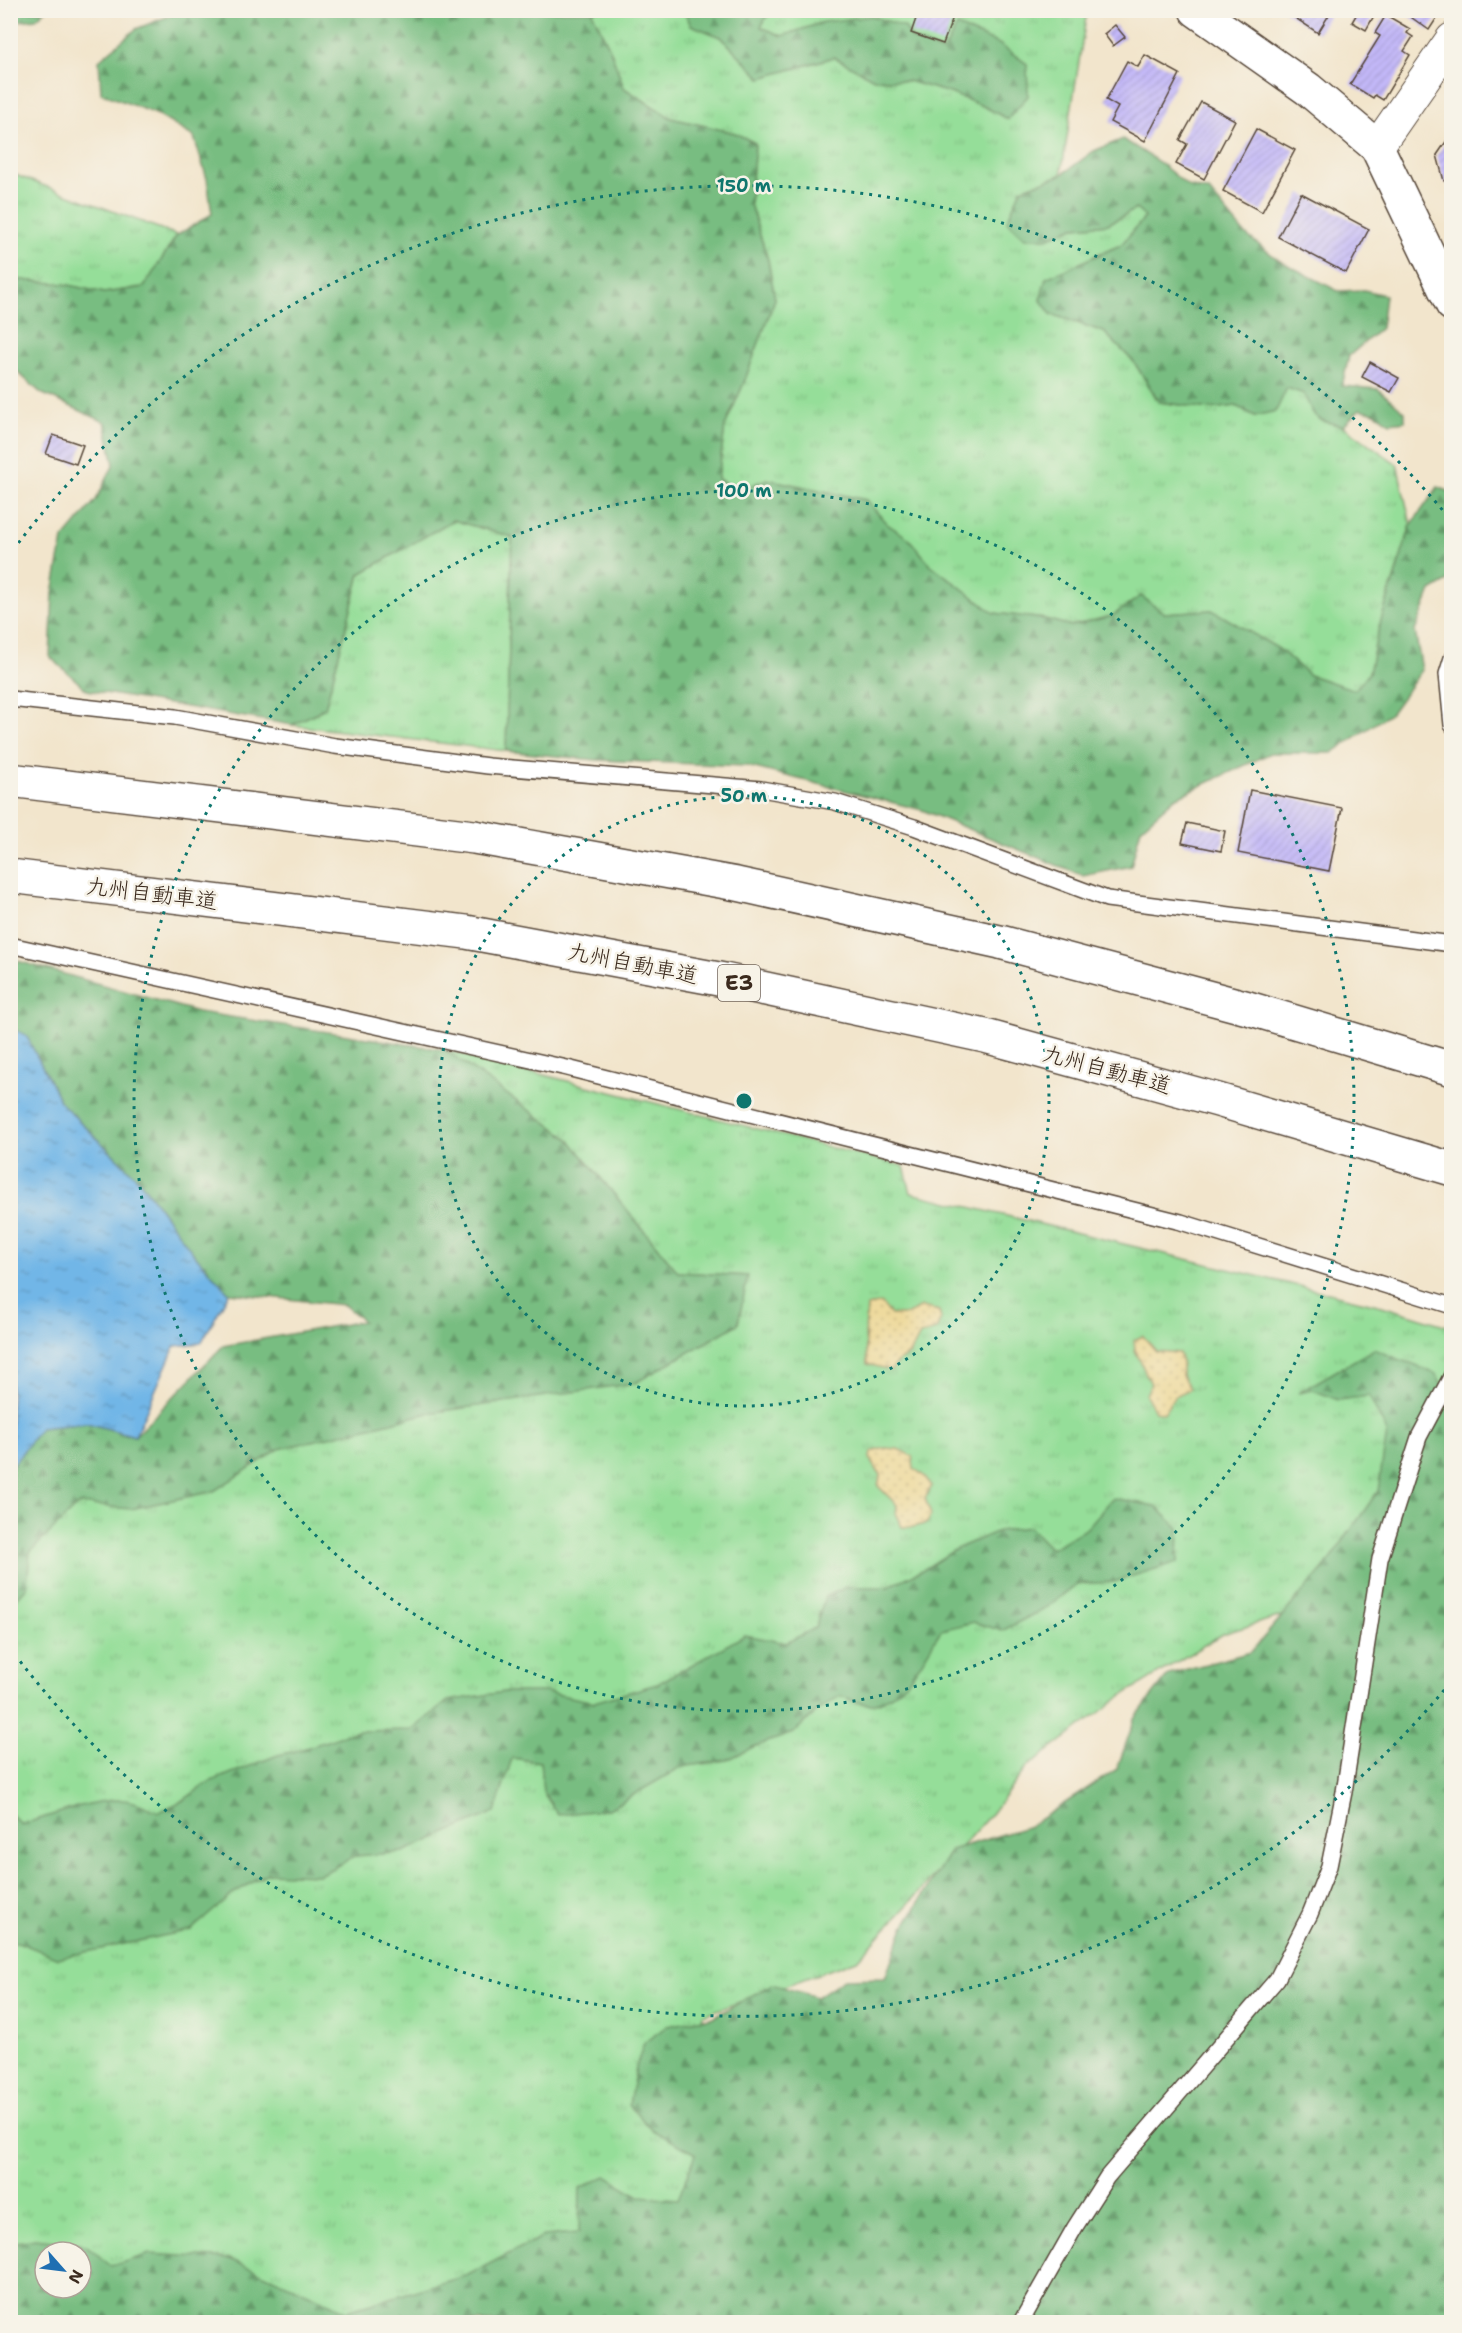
<svg xmlns="http://www.w3.org/2000/svg" width="1462" height="2333" font-family="'Shantell Sans','Klee One',sans-serif">
<style>
.grass{fill:url(#grass-tufts);stroke:#68845c;stroke-width:1.5;fill-rule:evenodd}
.forest{fill:url(#forest-firs);stroke:#5a7450;stroke-width:1.5;fill-rule:evenodd}
.sand{fill:url(#sand-dots);stroke:#94825e;stroke-width:1.5}
.water{fill:url(#water-ripples);stroke:#567082;stroke-width:1.5}
.building{fill:url(#building-hatch)}
.lines{fill:none;stroke-linecap:round;stroke-linejoin:round}
.lane-casing{stroke:#564638;stroke-width:18}
.street-casing{stroke:#564638;stroke-width:34}
.secondary-casing{stroke:#564638;stroke-width:36}
.highway-casing{stroke:#564638;stroke-width:36}
.lane{stroke:#fff;stroke-width:15}
.street{stroke:#fff;stroke-width:32}
.secondary{stroke:#fff;stroke-width:33}
.highway{stroke:#fff;stroke-width:33}
.ring{fill:none;stroke:#0f766e;stroke-width:3;stroke-dasharray:3 6}
.labels{text-anchor:middle;stroke-width:5;stroke-linejoin:round;paint-order:stroke}
.shield{fill:#f7f3e8;stroke:#73665b;stroke-width:1.5}
.shield-label{font-size:21px;font-weight:bold;fill:#3b2a1e}
.street-label{font-size:22px;fill:#3b2a1e;stroke:#f7f3e8}
.centre{fill:#0f766e;stroke:#f7f3e8;stroke-width:3}
.ring-label{font-size:18px;text-anchor:middle;font-weight:bold;fill:#0f766e;stroke:#f7f3e8;stroke-width:5;stroke-linejoin:round;paint-order:stroke}
</style>
<defs>
<pattern id="grass-tufts" width="24" height="20" patternUnits="userSpaceOnUse" patternTransform="scale(1.5)"><rect width="24" height="20" fill="#95de99"/><path d="M3 7l-1-3M5 7V3M7 7l1-3M15 17l-1-3M17 17v-4M19 17l1-3" fill="none" stroke="#81bf83"/></pattern>
<pattern id="forest-firs" width="22" height="20" patternUnits="userSpaceOnUse" patternTransform="scale(1.5)"><rect width="22" height="20" fill="#78bd81"/><path d="M5 1l3.5 6h-7zM16 11l3.5 6h-7z" fill="#649a69"/></pattern>
<pattern id="sand-dots" width="8" height="8" patternUnits="userSpaceOnUse" patternTransform="scale(1.5)"><rect width="8" height="8" fill="#eeda9e"/><path d="M2 2h.1M6 6h.1" fill="none" stroke="#cdbb88" stroke-width="1.8" stroke-linecap="round"/></pattern>
<pattern id="water-ripples" width="26" height="14" patternUnits="userSpaceOnUse" patternTransform="scale(1.5)"><rect width="26" height="14" fill="#71b6e7"/><path d="M2 4q2-2 4 0t4 0M15 11q2-2 4 0t4 0" fill="none" stroke="#5e94bb"/></pattern>
<pattern id="building-hatch" width="6" height="6" patternUnits="userSpaceOnUse" patternTransform="scale(1.5)"><rect width="6" height="6" fill="#c3b8f8"/><path d="M-1 1l2-2M0 6l6-6M5 7l2-2" fill="none" stroke="#a89ed4"/></pattern>
</defs>
<rect width="100%" height="100%" fill="#f7f3e8"/>
<filter id="ink" filterUnits="userSpaceOnUse"><feTurbulence type="fractalNoise" baseFrequency=".0167" numOctaves="2"/><feDisplacementMap in="SourceGraphic" scale="12" xChannelSelector="R" yChannelSelector="G"/><feConvolveMatrix kernelMatrix="1 2 1 2 8 2 1 2 1" color-interpolation-filters="sRGB"/></filter>
<filter id="wash" filterUnits="userSpaceOnUse"><feTurbulence type="fractalNoise" baseFrequency=".008" numOctaves="4" result="noise"/><feDisplacementMap in="SourceGraphic" scale="24" xChannelSelector="R" yChannelSelector="G"/><feGaussianBlur stdDeviation="1.35" result="paint"/><feColorMatrix in="noise" values="0 0 0 0 0 0 0 0 0 0 0 0 0 0 0 0 0 1.4 0 .05"/><feComposite in="paint" operator="in"/></filter>
<g filter="url(#wash)">
<rect width="100%" height="100%" fill="#f2e5cc"/>
<path class="grass" d="M594,10L684,11L691,25L721,37L761,78L835,57L874,79L908,81L950,93L983,106L1008,119L957,27L943,52L912,39L824,22L782,36L761,27L770,11H1087L1061,175L1021,189L1046,238L1074,227L1108,224L1136,209L1146,217L1121,245L1098,254L1074,267L1051,314L1104,332L1134,362L1159,402L1210,409L1236,406L1255,416L1287,388L1304,394L1322,421L1343,426L1397,464L1411,525L1379,627L1369,673L1355,690L1309,675L1279,649L1212,610L1164,613L1141,596L1112,616L1071,626L1045,619L994,613L931,565L908,538L887,524L866,500L767,479L739,490L718,479L725,426L743,385L775,299L768,260L750,204L755,143L735,133L671,118L624,88L610,49L593,14Z
M10,173L177,235L145,287L104,293L64,284L11,279Z
M453,520L512,537L506,751L292,725L325,708L360,574Z
M445,1050L904,1166L911,1193L1382,1306L1451,1327V1691L1308,1608L1222,1634L1120,1697L1027,1767L991,1814L857,1960L703,2015L691,2046L727,2211L487,2322H11L10,1489L639,1368L747,1276L678,1272L568,1138ZM45,2252H81V2288H45Z"/>
<path class="forest" d="M184,10L594,11L593,14L610,49L624,88L671,118L735,133L755,143L750,204L768,260L775,299L743,385L725,426L718,479L739,490L767,479L866,500L887,524L908,538L931,565L994,613L1045,619L1071,626L1112,616L1141,596L1164,613L1212,610L1279,649L1309,675L1355,690L1369,673L1379,627L1411,525L1438,487L1451,492V579L1431,591L1415,631L1422,670L1391,713L1332,753H1271L1175,798L1141,828L1131,866L1083,876L922,810L747,766L596,760L506,751L512,537L453,520L360,574L325,708L292,725L87,690L50,657L53,593L63,539L96,500L114,464L105,422L41,393L13,368L10,354L11,279L64,284L104,293L144,287L177,235L212,214L207,179L194,137L156,114L101,93L99,60L136,29Z
M10,11L11,10L45,11L36,19L11,22Z
M684,11H770L761,27L782,36L824,22L872,16L905,27L912,39L943,52L957,26L999,44L1027,64L1028,96L1008,119L983,106L950,93L908,81L874,79L834,57L761,78L721,37L691,25Z
M1123,139L1159,162L1188,186L1209,191L1244,233L1280,261L1338,291L1364,290L1385,295L1381,328L1349,356L1342,386L1378,389L1405,412V421L1390,423L1375,413L1360,409L1343,426C1315,419 1315,421 1304,394L1287,388L1276,411L1255,416L1236,406L1210,409L1159,402L1134,362L1104,332L1051,314L1040,299L1046,278L1121,245L1145,217L1136,209L1108,224L1074,227L1047,238H1025L1007,221L1021,189L1061,175L1094,151Z
M11,959L198,1012L445,1050L568,1138L678,1272L748,1276L738,1324L635,1383L429,1413L279,1449L214,1491L131,1509L79,1504L30,1552L27,1587L11,1605V1468L40,1428L87,1423L135,1436L223,1346L363,1321L344,1305L229,1293L193,1253L139,1180L61,1103L26,1035L11,1028Z
M1374,1349L1436,1374L1452,1405L1451,2322H11V2243L35,2239L86,2245L111,2266L150,2254L230,2259L347,2311L468,2275L543,2236L579,2233L580,2188L606,2176L639,2196L678,2199L696,2154L652,2130L629,2105L636,2067L644,2043L667,2026L714,2017L772,1984L817,1997L844,1979L885,1978L904,1927L951,1850L1030,1826L1117,1769L1135,1718L1169,1674L1251,1652L1327,1564L1378,1491L1387,1432L1369,1396L1338,1400L1313,1390L1298,1393ZM45,2252H81V2288H45Z
M1113,1498L1155,1506L1179,1528L1178,1562L1114,1582L1077,1584L1047,1607L1002,1631L974,1622L941,1630C923,1658 908,1695 872,1704C863,1706 849,1698 840,1696L819,1710L793,1733L753,1747L727,1760L681,1767L609,1809L558,1815L543,1792L540,1762L512,1758L495,1812L403,1852L356,1856L319,1875L267,1873L234,1893L191,1930L58,1958L18,1942L11,1943V1814L21,1824C55,1816 88,1799 123,1800C134,1800 148,1808 159,1812L182,1801L209,1782L278,1755L296,1751L358,1731L412,1730L448,1701L504,1692H546L594,1702L657,1684L745,1635L786,1643L815,1628L825,1597L846,1587H888L926,1568L956,1549L998,1531L1029,1527L1051,1549L1087,1528Z"/>
<path class="sand" d="M881,1303L891,1315H906L922,1307L939,1311L941,1319L936,1330L920,1335L910,1354L901,1359L891,1370L867,1364L865,1332L867,1307Z
M1143,1336L1156,1351L1179,1353L1182,1363V1375L1190,1389L1175,1396L1164,1413L1155,1411L1146,1395L1151,1384L1135,1350L1134,1340Z
M885,1448L898,1449L912,1456L914,1468L925,1477L932,1486L925,1498L931,1515L927,1523L913,1527H902L896,1515L897,1505L878,1486L880,1475L870,1458L871,1452Z"/>
<path class="water" d="M11,1028L26,1035L61,1103L139,1180L193,1253L229,1293L201,1343L175,1346L135,1436L87,1423L40,1428L11,1468Z"/>
<g id="blocks">
<path class="building" d="M919,10H937L953,17L943,44L911,33Z
M1283,10H1332L1318,33Z
M1359,10L1376,12L1366,30L1352,22Z
M1401,10H1442L1429,30Z
M1386,15L1410,29L1407,33L1413,37L1404,51L1410,55L1383,100L1375,95L1373,98L1350,84L1380,36L1375,33Z
M1115,25L1125,37L1113,46L1104,34Z
M1145,55L1180,74L1145,141L1110,122L1118,107L1106,100L1127,61L1138,67Z
M1201,102L1235,120L1204,179L1176,164L1187,144L1180,140Z
M1256,129L1295,150L1262,212L1223,191Z
M1452,133V186L1444,181L1437,155Z
M1301,193L1369,229L1346,273L1278,237Z
M1370,362L1399,378L1391,392L1362,377Z
M53,435L83,445L76,464L46,454Z
M1250,790L1342,808L1329,871L1238,853Z
M1187,823L1225,831L1221,851L1182,843Z"/>
</g>
</g>
<g filter="url(#ink)">
<use href="#blocks" fill-opacity="0" stroke="#564638" stroke-width="1.5"/>
<g class="lines">
<g class="lane-casing">
<path id="lane" d="M1452,658L1447,674L1452,725
M10,699L175,717L335,746L488,766L761,789L835,802L914,827L1107,899L1452,944
M10,945L567,1068L1181,1222L1452,1306
M1021,2322L1075,2227L1107,2177L1277,1979L1310,1914L1329,1866L1344,1792L1380,1559L1419,1437L1452,1375"/>
</g>
<g class="street-casing">
<path id="street" d="M1377,147L1452,39"/>
</g>
<g class="secondary-casing">
<path id="secondary" d="M1196,10L1308,89L1377,147L1452,304"/>
</g>
<g class="highway-casing">
<path id="highway" d="M10,780L474,837L737,884L1000,942L1248,1008L1452,1069
M10,876L466,932L724,980L985,1036L1218,1100L1452,1169"/>
</g>
<use href="#lane" class="lane"/>
<use href="#street" class="street"/>
<use href="#secondary" class="secondary"/>
<use href="#highway" class="highway"/>
</g>
</g>
<g class="ring">
<circle cx="744" cy="1101" r="305"/>
<circle cx="744" cy="1101" r="610"/>
<path d="M1450 1683A915 915 0 0 1 13 1652M13 550A915 915 0 0 1 1450 519"/>
</g>
<g class="labels">
<rect class="shield" x="718" y="965" width="42" height="36" rx="4.5"/>
<g class="shield-label">
<text x="739" y="990">E3</text>
</g>
<g class="street-label">
<text transform="translate(152 893) rotate(7)" y="8">九州自動車道</text>
<text transform="translate(633 963) rotate(11)" y="8">九州自動車道</text>
<text transform="translate(1107 1069) rotate(15)" y="8">九州自動車道</text>
</g>
</g>
<circle cx="744" cy="1101" r="9" class="centre"/>
<g class="ring-label">
<text x="744" y="192">150 m</text>
<text x="744" y="497">100 m</text>
<text x="744" y="802">50 m</text>
</g>
<rect width="1462" height="2333" fill="none" stroke="#f7f3e8" stroke-width="36"/>
<g transform="translate(63 2270) rotate(118)"><circle r="28" fill="#f7f3e8" stroke="#aca397" stroke-width="1.5"/>
<path d="M0-4.5L10 22L0 15L-10 22Z" fill="#1f6fb2"/>
<text y="-9" font-size="16" font-weight="bold" text-anchor="middle" fill="#3b2a1e">N</text>
</g>
</svg>
